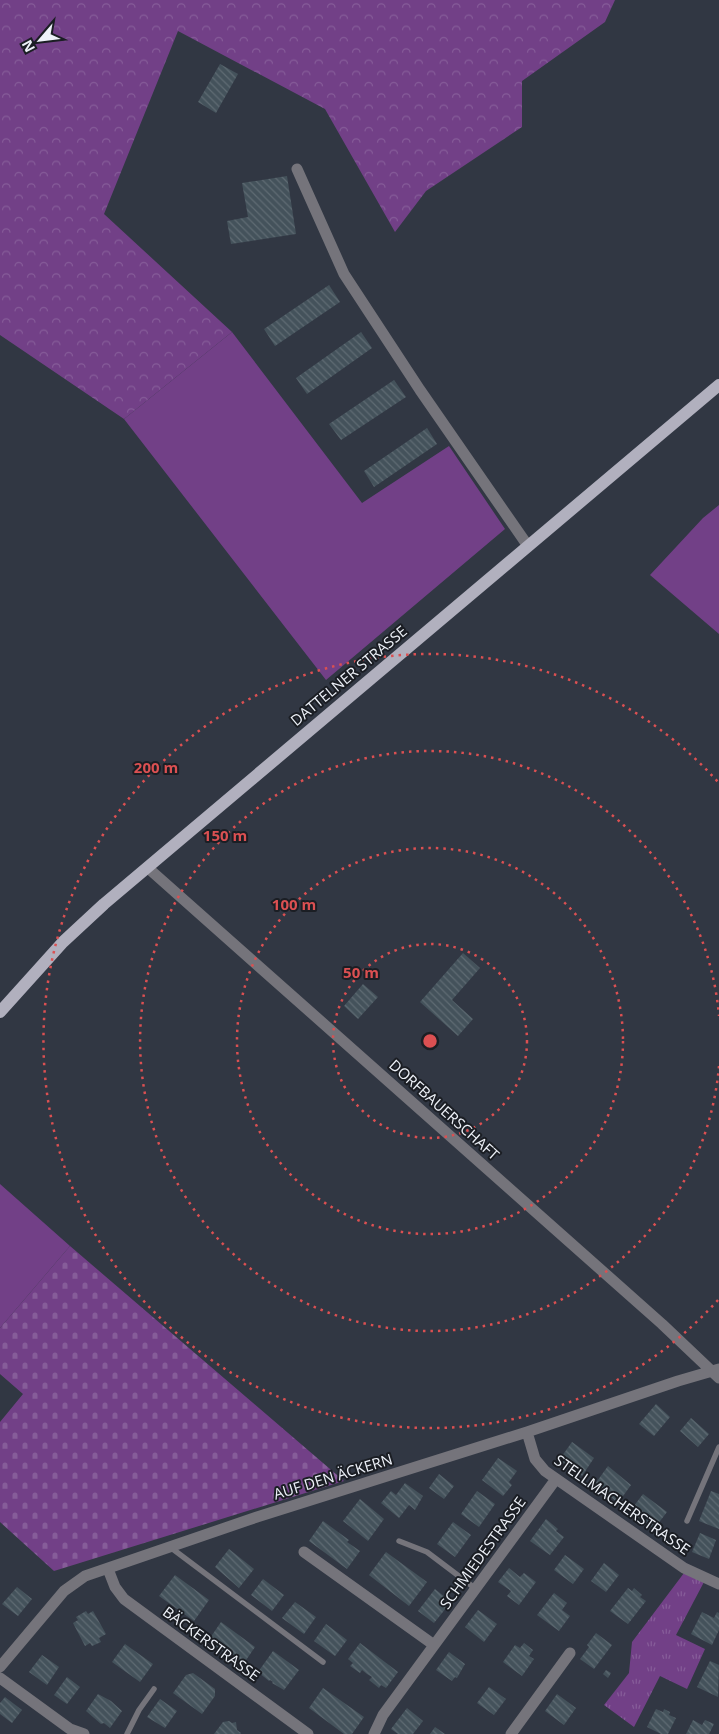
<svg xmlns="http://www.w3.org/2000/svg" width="719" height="1734" font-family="'Open Sans',sans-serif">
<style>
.grass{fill:#724087}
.forest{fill:url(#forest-crowns)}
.cemetery{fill:url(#cemetery-stones)}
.park{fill:url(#park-tufts)}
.building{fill:url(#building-back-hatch)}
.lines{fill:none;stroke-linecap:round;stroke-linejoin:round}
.lane{stroke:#75747b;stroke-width:5.5}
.street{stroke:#75747b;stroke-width:11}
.primary{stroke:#b1b0be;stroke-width:12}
.ring{fill:none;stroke:#db5052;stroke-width:2.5;stroke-dasharray:2.5 5}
.labels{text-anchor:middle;stroke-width:4;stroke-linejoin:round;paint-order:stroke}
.street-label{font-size:15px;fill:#eef2f9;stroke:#1b1e24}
.centre{fill:#db5052;stroke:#1b1e24;stroke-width:2.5}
.ring-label{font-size:15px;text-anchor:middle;font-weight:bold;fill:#db5052;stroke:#1b1e24;stroke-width:4;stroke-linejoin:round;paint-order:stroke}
</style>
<defs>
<pattern id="forest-crowns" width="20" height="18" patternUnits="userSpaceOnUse" patternTransform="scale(1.25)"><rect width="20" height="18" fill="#724087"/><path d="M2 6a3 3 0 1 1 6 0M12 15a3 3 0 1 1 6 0" fill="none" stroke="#865c99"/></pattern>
<pattern id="cemetery-stones" width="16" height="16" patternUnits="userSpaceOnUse" patternTransform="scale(1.25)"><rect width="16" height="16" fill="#724087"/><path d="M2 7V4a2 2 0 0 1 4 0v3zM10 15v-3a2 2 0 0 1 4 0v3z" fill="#865c99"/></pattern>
<pattern id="park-tufts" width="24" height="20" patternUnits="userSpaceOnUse" patternTransform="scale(1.25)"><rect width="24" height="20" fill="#724087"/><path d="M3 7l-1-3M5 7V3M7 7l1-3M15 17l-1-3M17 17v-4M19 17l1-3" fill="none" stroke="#865c99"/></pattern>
<pattern id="building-back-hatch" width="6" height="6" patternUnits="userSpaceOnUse" patternTransform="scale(1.25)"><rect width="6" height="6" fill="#44525b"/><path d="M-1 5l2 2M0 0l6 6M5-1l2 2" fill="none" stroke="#5f6b73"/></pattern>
</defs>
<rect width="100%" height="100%" fill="#313743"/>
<path class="grass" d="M232,332L362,503L449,446L505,529L326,680L124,419Z
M719,505V634L650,575L703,518Z
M0,1184L70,1246L0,1328Z"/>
<path class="forest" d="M0,0H615L605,22L522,81V127L426,191L395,232L325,109L178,31L104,214L232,332L124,419L0,335Z"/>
<path class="cemetery" d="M70,1246L344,1481L54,1571L0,1522V1422L23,1394L0,1374V1328Z"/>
<path class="park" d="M684,1573L704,1582L676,1635L705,1649L687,1689L660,1676L634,1727L604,1705L629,1673L632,1642Z"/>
<path class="building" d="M220,64L238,74L216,113L198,102Z
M287,176L296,234L231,244L227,221L248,217L242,183Z
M329,285L340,302L275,346L264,329Z
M361,332L372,348L307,394L296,378Z
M394,380L406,397L341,440L329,424Z
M427,428L437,444L374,487L364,471Z
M463,953L480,968L452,1000L473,1019L458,1036L420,1002Z
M363,984L378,997L358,1019L344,1006Z
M656,1404L670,1417L654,1436L639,1424Z
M691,1418L709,1434L698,1447L680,1431Z
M572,1442L594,1458L582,1476L559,1460Z
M498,1458L517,1471L509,1482L512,1485L503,1496L482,1480Z
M608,1466L631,1485L618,1503L595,1484Z
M439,1474L454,1486L444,1499L429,1488Z
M405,1483L423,1496L415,1510L409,1505L399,1518L381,1503L391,1491L396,1495Z
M477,1491L495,1504L479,1527L461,1514Z
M711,1491L719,1494V1529L699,1521Z
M643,1494L667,1512L654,1529L630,1511Z
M360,1499L384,1519L368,1541L343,1521Z
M546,1519L558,1529L556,1531L564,1537L550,1555L530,1541Z
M323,1521L349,1540L347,1542L360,1551L347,1569L309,1541Z
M453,1522L471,1535L455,1557L437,1544Z
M700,1533L716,1540L709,1559L692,1552Z
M229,1549L254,1569L239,1588L215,1567Z
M386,1552L427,1582L409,1606L369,1575Z
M565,1555L584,1569L573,1584L554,1570Z
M604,1563L619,1575L606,1592L591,1581Z
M509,1568L520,1577L524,1573L536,1582L519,1605L507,1596L511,1591L498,1582Z
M175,1575L209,1600L194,1621L159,1596Z
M263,1579L284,1595L272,1611L251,1595Z
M17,1587L32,1599L18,1616L2,1604Z
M628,1588L632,1591L634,1588L642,1595L640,1597L646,1601L628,1624L610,1611Z
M435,1589L451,1602L434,1623L418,1611Z
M554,1593L567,1603L562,1610L570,1616L559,1631L537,1615Z
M295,1602L316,1617L304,1634L282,1618Z
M478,1610L497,1624L484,1642L465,1627Z
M86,1611L88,1614L93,1611L106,1634L99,1638L101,1642L92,1646L90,1643L85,1646L73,1623L78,1620L76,1617Z
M702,1612L714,1618L717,1612L719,1613V1630L712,1645L691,1634Z
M221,1622L255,1647L242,1666L208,1641Z
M326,1624L347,1640L335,1656L314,1641Z
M596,1633L612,1645L594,1669L580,1659L589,1647L587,1645Z
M360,1643L398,1672L386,1688L381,1685L379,1688L369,1680L372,1677L367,1674L362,1670L360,1673L350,1666L353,1663L348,1659Z
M524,1643L533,1650L529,1656L534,1659L522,1676L503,1662L515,1645L520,1648Z
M125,1644L153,1664L140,1682L112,1662Z
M273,1651L299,1670L284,1690L272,1683L273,1682L270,1680L269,1681L258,1672Z
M449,1652L465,1664L457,1678L455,1677L452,1681L436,1670Z
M42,1655L59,1667L47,1685L29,1672Z
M710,1661L719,1665L718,1697L697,1687Z
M606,1670L611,1673L608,1678L603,1674Z
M193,1673L215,1689V1696L202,1714L173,1693L186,1675Z
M67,1677L80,1687L67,1704L54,1695Z
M489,1687L506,1699L494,1715L477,1703Z
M323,1688L364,1717L352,1734H344L309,1708Z
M98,1694L111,1701L122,1711L110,1728L104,1723L101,1724L86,1711Z
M557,1694L576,1708L564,1725L545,1711Z
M5,1697L22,1710L12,1723L0,1714V1703Z
M160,1699L177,1711L165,1728L147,1717Z
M407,1708L423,1721L413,1734H398L391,1729Z
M656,1709L663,1712L664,1709L670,1712L669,1715L676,1718L668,1734H661L647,1727Z
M693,1720L702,1725L705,1720L714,1724L709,1734H686Z
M229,1721L232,1723L236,1722L237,1730L241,1733L240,1734H214L223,1722Z
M435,1727L445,1734H430Z"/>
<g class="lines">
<path class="lane" d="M687,1521L719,1447
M399,1541L427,1552L476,1589
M170,1547L323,1662
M127,1734L139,1710L154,1689"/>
<path class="street" d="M297,169L344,274L420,390L528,546
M148,868L662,1324L719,1378
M527,1432L535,1459L545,1471L684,1568L719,1584
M304,1552L434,1645
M108,1569L115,1587L124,1599L308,1734
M0,1667L64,1591L85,1576L257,1517L527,1432L678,1381L719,1369
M0,1678L70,1729L84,1734
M374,1734L383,1715L556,1479
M511,1734L570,1653"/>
<path class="primary" d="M0,1012L63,942L104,904L719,385"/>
</g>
<g class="ring">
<circle cx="430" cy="1041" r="97"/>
<circle cx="430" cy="1041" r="193"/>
<path d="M719 1066A290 290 0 1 1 719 1016"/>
<path d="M718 1300A387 387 0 1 1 718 782"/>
</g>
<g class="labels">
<g class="street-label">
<text transform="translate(349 676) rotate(-40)" y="5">DATTELNER STRASSE</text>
<text transform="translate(444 1110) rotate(42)" y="5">DORFBAUERSCHAFT</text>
<text transform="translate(333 1477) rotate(-17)" y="5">AUF DEN ÄCKERN</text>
<text transform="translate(622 1505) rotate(35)" y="5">STELLMACHERSTRASSE</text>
<text transform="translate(483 1553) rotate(-54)" y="5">SCHMIEDESTRASSE</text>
<text transform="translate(211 1644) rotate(36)" y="5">BÄCKERSTRASSE</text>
</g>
</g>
<circle cx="430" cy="1041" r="8" class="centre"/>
<g class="ring-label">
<text x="156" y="773">200 m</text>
<text x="225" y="841">150 m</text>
<text x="294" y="910">100 m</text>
<text x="361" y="978">50 m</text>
</g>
<g transform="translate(40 40) rotate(242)" stroke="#1b1e24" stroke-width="4" paint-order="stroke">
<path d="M0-4L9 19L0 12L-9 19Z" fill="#eef2f9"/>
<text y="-8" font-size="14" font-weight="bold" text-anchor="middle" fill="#eef2f9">N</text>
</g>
</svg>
